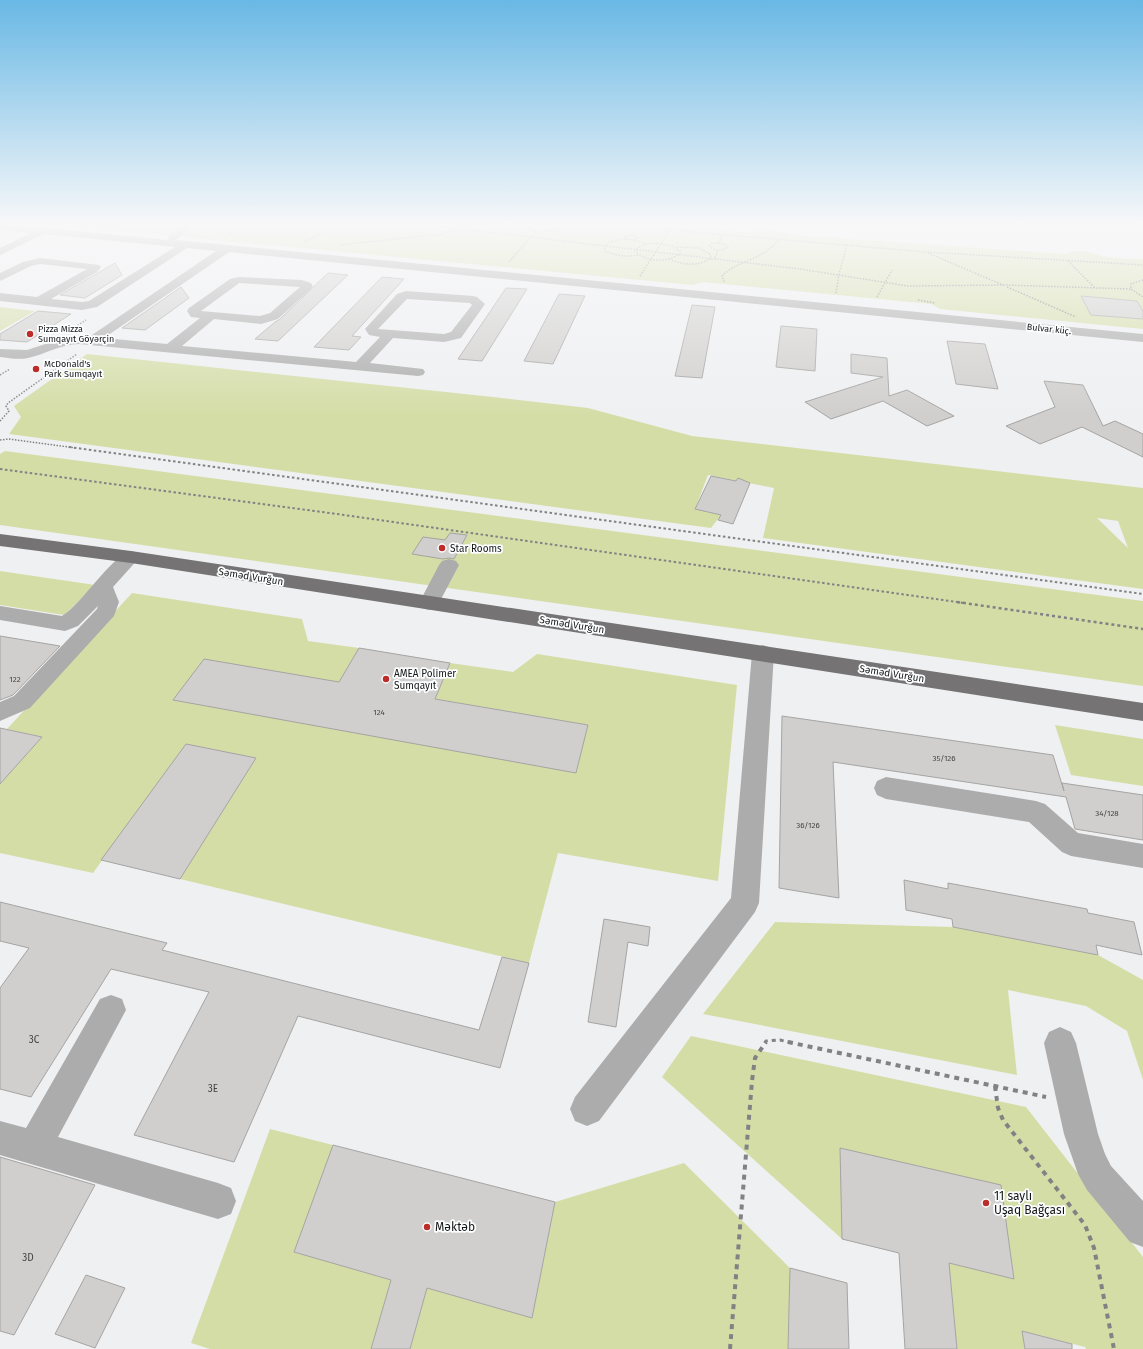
<svg xmlns="http://www.w3.org/2000/svg" width="1143" height="1349" font-family="'Fira Sans',sans-serif">
<style>
.green{fill:#d5dda7;fill-rule:evenodd}
.building{fill:#d0cfcd;stroke:#a5a4a2}
.lines{fill:none;stroke-linecap:round;stroke-linejoin:round}
.path-far4{stroke:#818283;stroke-width:1.5;stroke-dasharray:1.5 1.5;stroke-linecap:butt}
.path-far3{stroke:#818283;stroke-width:2;stroke-dasharray:2.5 2.5;stroke-linecap:butt}
.path-far2{stroke:#818283;stroke-width:2.5;stroke-dasharray:3 3;stroke-linecap:butt}
.path-far1{stroke:#818283;stroke-width:3;stroke-dasharray:4 4;stroke-linecap:butt}
.path{stroke:#818283;stroke-width:4;stroke-dasharray:5 5;stroke-linecap:butt}
.minor{fill:#adacac;fill-rule:evenodd}
.major{fill:#757373;fill-rule:evenodd}
.poi-dot{fill:#bc2d29;stroke:#fcfeff;stroke-width:1.5}
.labels{text-anchor:middle;stroke-width:3.5;stroke-linejoin:round;paint-order:stroke}
.number-label{font-size:8px;fill:#444}
.far-poi-label{font-size:9px;fill:#151616;stroke:#fcfeff;text-anchor:start}
.far-street-label{font-size:9px;fill:#151616;stroke:#fcfeff}
.poi-label{font-size:10px;fill:#151616;stroke:#fcfeff;text-anchor:start}
.street-label{font-size:10px;fill:#151616;stroke:#fcfeff}
.near-number-label{font-size:10px;fill:#444}
.near-poi-label{font-size:12px;fill:#151616;stroke:#fcfeff;text-anchor:start}
</style>
<rect width="100%" height="100%" fill="#eff0f2"/>
<path class="green" d="M57,225H657L752,232C764,227 779,229 791,235L1067,254C1080,246 1094,255 1107,257C1119,259 1131,259 1143,259V329L940,309L931,304L703,282L693,285Z
M0,307L35,311L0,331Z
M87,354L493,397L588,408L692,436L1143,488V589L763,538L774,488L708,475L695,509L721,515L711,528L9,434L21,417L14,406ZM1097,518L1118,521L1128,548Z
M5,451L1143,601V686L0,525V454Z
M0,571L95,585L64,615L0,605Z
M132,593L302,619L308,641L359,648L339,682L174,699L588,725L435,699L450,663L513,672L537,654L737,685L718,881L558,853L529,963L180,879L256,758L186,744L93,873L0,853V784L42,737L7,729Z
M1055,725L1143,739V786L1071,775Z
M775,922L953,927L1098,955L1143,980V1080L1127,1031L1086,1006L1008,990L1017,1075L703,1014Z
M691,1036L1026,1107L1143,1257V1349H1086L1085,1347L1023,1331L1025,1349H957L949,1263L1014,1279L1001,1185L842,1239L662,1077Z
M270,1129L333,1145L294,1252L391,1280L371,1349H210L191,1343Z
M684,1163L790,1268L788,1349H410L427,1288L532,1318L555,1202Z"/>
<path class="building" d="M115,263L122,275L85,298L60,295Z
M328,273L348,275L278,341L255,339L275,322L279,320Z
M382,277L404,279L352,336L361,337L349,350L314,347Z
M181,287L189,298L145,330L122,328Z
M506,288L527,289L482,361L458,359Z
M559,294L585,296L553,364L524,361Z
M1081,296L1137,301L1143,311V319L1091,315Z
M692,305L715,307L702,378L675,376Z
M38,311L71,314L27,342L0,340V334Z
M781,326L817,329L815,371L776,367Z
M947,341L985,344L998,389L956,384Z
M851,354L887,358L889,396L907,390L954,416L927,426L883,401L831,419L805,402L883,377L851,373Z
M1044,381L1083,385L1103,426L1115,421L1143,434V457L1082,427L1040,444L1006,426L1055,407Z
M711,476L736,481L738,478L750,483L733,524L718,520L721,515L695,509Z
M450,533L467,535L454,559L449,558L443,559L412,554L423,537L445,540Z
M0,636L60,646L13,695L0,700Z
M359,648L450,663L435,699L588,725L576,773L173,700L204,659L339,682Z
M782,716L1053,755L1064,791L1062,783L1143,795V840L1075,829L1066,797L833,762L839,898L779,888Z
M0,728L42,737L0,784Z
M186,744L256,758L180,879L101,860Z
M904,880L948,889V883L1087,909L1088,913L1134,922L1142,955L1096,945L1098,955L953,927L952,919L906,910Z
M0,902L167,943L162,950L479,1030L502,957L529,963L500,1068L298,1016L234,1162L134,1135L209,992L111,969L31,1097L0,1089V988L29,948L0,941Z
M604,919L650,927L648,946L628,942L616,1027L588,1022Z
M333,1145L555,1202L532,1318L427,1288L410,1349H371L391,1280L294,1252Z
M840,1148L1001,1185L1014,1279L949,1263L957,1349H905L899,1253L842,1239Z
M0,1157L95,1185L14,1335L0,1331Z
M790,1268L847,1283L849,1349H788Z
M86,1275L125,1288L95,1348L55,1334Z
M1022,1331L1072,1344V1349H1025Z"/>
<g class="lines">
<path class="path-far4" d="M428,225L800,269L908,286L1004,285L1131,289
M514,225C536,233 556,233 578,225
M629,225L670,230L926,252L1143,265
M217,234L230,225
M229,235L241,225
M626,239L624,237L630,235L638,237L634,240
M304,242L336,225
M657,243L672,246L680,251V254C666,262 649,263 636,252V249L646,244Z
M713,243L724,244L728,247C722,251 715,251 709,246Z
M719,243L722,234
M339,245L442,234L459,229
M928,253L1003,285
M638,255C626,257 616,256 605,251L604,246C617,237 632,238 646,244
M715,258L718,250
M669,259C683,265 698,267 711,258L710,254L699,248L677,247
M1068,261L1095,288
M509,262L536,231
M640,276L670,230
M1143,280L1131,284V289L1143,297
M724,282L722,276C739,259 761,262 779,239
M1007,287L1076,317
M836,293L839,274L847,245
M877,297L892,270
M918,300L935,303
M75,327L86,320
M0,375L10,369
M0,421L9,411L6,406L8,403L77,354
M0,440L9,439L76,448"/>
<path class="path-far3" d="M69,447L1143,594
M0,469L337,514L964,603"/>
<path class="path-far2" d="M957,602L1143,629"/>
<path class="path-far1" d="M765,1043L766,1041L780,1040L793,1043"/>
<path class="path" d="M788,1042L1046,1097
M995,1086L998,1108L1003,1120L1085,1225L1094,1248L1114,1349
M730,1349L752,1081L755,1058L766,1042"/>
<path class="minor" d="M0,225H15L169,240L168,238L169,236L184,225H196L176,240L1143,334V342L229,252L104,338L167,344L200,318L191,317L187,311L189,308L230,279L239,277L302,280L311,283L313,287L278,319L261,324L214,319L182,346L356,362L380,337L369,335L365,329L397,294L406,291L473,296L477,297L485,304L461,338L444,342L393,338L370,363L423,369L425,372L423,375L418,376L79,344C61,344 46,354 28,358C19,360 9,358 0,357V349L27,350L67,337H89L216,251L187,248L97,307L82,310L0,301V293L37,297L87,269L40,264L31,266L0,281V273L23,262L40,258L99,265L101,267L97,272L51,299L82,302L89,301L175,247L44,234L0,255V248L31,233L0,230ZM238,284L239,283L300,287L270,313L260,316L201,311ZM407,299L470,303L472,305L451,332L444,334L378,329Z
M131,551L138,553L140,557L113,587L119,602L114,616L30,708L0,721V702L14,696L97,609L98,606L78,626L65,631L0,620V606L62,616C84,602 110,557 131,551Z
M449,559L456,561L459,565L439,603L436,608L429,610L422,608L419,603L439,565L442,561Z
M763,645L771,648L774,653L759,903L755,912L599,1121L587,1126L575,1121L570,1109L575,1097L731,898L752,653L755,648Z
M886,777L1036,801L1045,804L1078,833L1143,844V868L1071,856L1062,852L1029,822L886,799L877,795L874,788L877,781Z
M111,995L122,999L126,1010L58,1137L218,1183L231,1188L236,1201L231,1214L218,1219L0,1155V1121L26,1128L100,999Z
M1060,1027L1071,1032L1076,1043L1098,1134L1105,1154L1111,1166L1143,1201V1247L1130,1242L1087,1190L1078,1174L1064,1134L1044,1043L1049,1032Z"/>
<path class="major" d="M0,534L131,551L1143,703V721L131,563L0,546Z"/>
</g>
<linearGradient id="sky" x2="0" y2="1"><stop stop-color="#69b8e5"/><stop offset="0.54" stop-color="#f8f8f9"/><stop offset="1" stop-color="#f8f8f9" stop-opacity="0"/></linearGradient>
<rect width="1143" height="414" fill="url(#sky)"/>
<g class="poi-dot">
<circle cx="30" cy="334" r="4"/>
<circle cx="36" cy="369" r="4"/>
<circle cx="442" cy="548" r="4"/>
<circle cx="386" cy="679" r="4"/>
<circle cx="986" cy="1203" r="4"/>
<circle cx="427" cy="1227" r="4"/>
</g>
<g class="labels">
<g class="number-label">
<text x="15" y="682">122</text>
<text x="379" y="715">124</text>
<text x="944" y="761">35/126</text>
<text x="1107" y="816">34/128</text>
<text x="808" y="828">36/126</text>
</g>
<g class="far-poi-label">
<text x="38" y="332">Pizza Mizza<tspan x="38" dy="10">Sumqayıt Göyərçin</tspan></text>
<text x="44" y="367">McDonald's<tspan x="44" dy="10">Park Sumqayıt</tspan></text>
</g>
<g class="far-street-label">
<text transform="translate(1049 329) rotate(6)" y="3">Bulvar küç.</text>
</g>
<g class="poi-label">
<text x="450" y="552">Star Rooms</text>
<text x="394" y="677">AMEA Polimer<tspan x="394" dy="12">Sumqayıt</tspan></text>
</g>
<g class="street-label">
<text transform="translate(251 576) rotate(9)" y="4">Səməd Vurğun</text>
<text transform="translate(572 624) rotate(9)" y="4">Səməd Vurğun</text>
<text transform="translate(892 673) rotate(9)" y="4">Səməd Vurğun</text>
</g>
<g class="near-number-label">
<text x="34" y="1043">3C</text>
<text x="213" y="1092">3E</text>
<text x="28" y="1261">3D</text>
</g>
<g class="near-poi-label">
<text x="994" y="1200">11 saylı<tspan x="994" dy="14">Uşaq Bağçası</tspan></text>
<text x="435" y="1231">Məktəb</text>
</g>
</g>
</svg>
